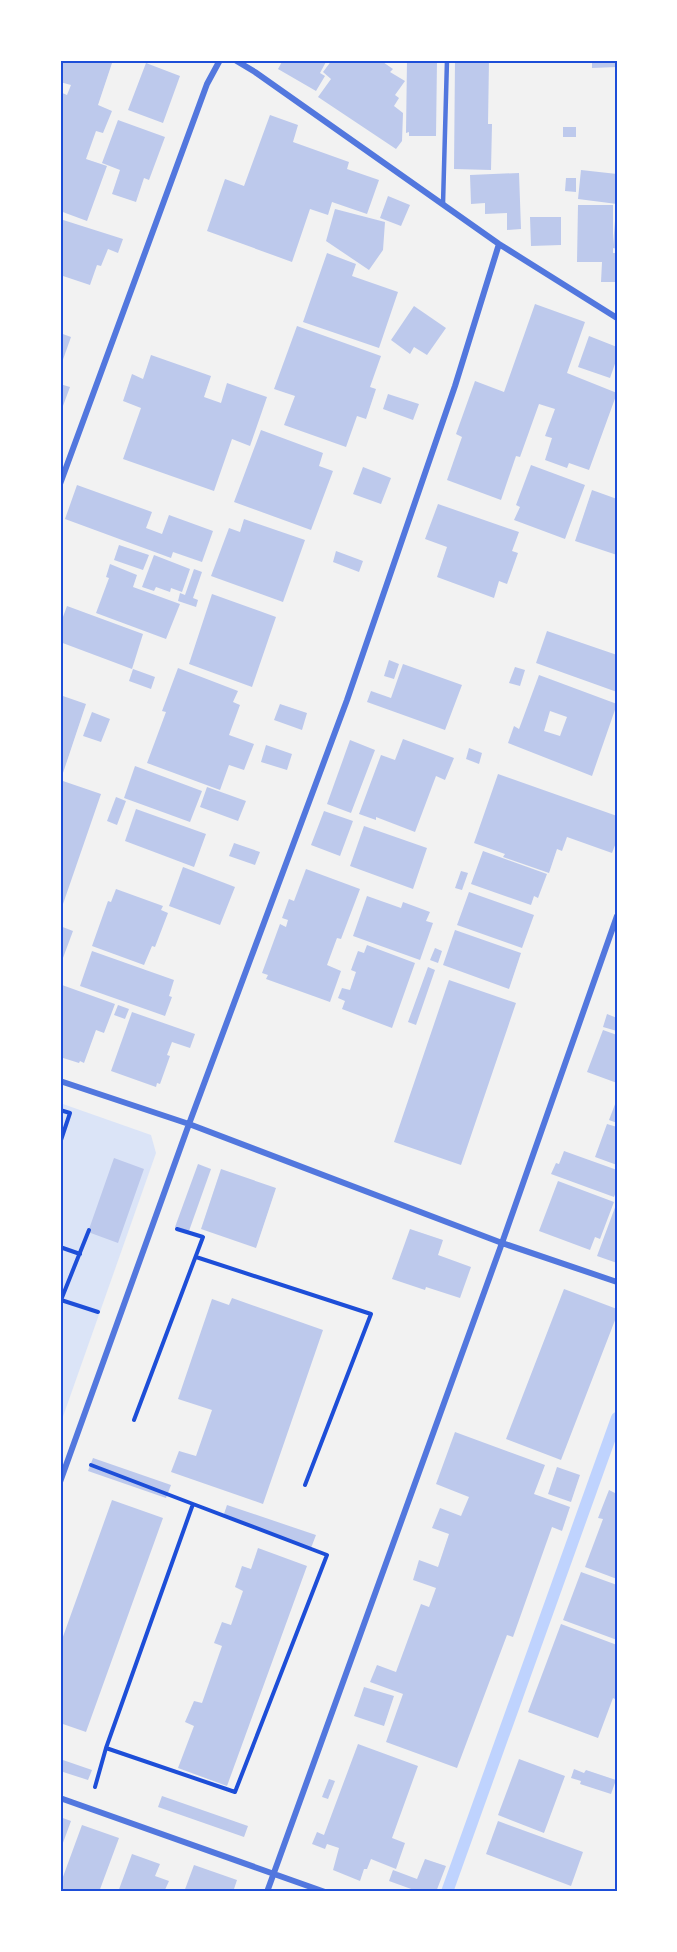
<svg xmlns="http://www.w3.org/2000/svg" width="677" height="1952" font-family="Roboto,sans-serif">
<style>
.green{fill:#dbe4f7}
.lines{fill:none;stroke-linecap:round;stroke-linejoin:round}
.stream{stroke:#bfd3fe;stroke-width:12}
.building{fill:#bdc9ec;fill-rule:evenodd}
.path{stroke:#1d4ed8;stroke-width:4}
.service{stroke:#5277de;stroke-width:4.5}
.minor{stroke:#5277de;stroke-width:6}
.neatline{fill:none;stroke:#1d4ed8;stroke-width:2}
</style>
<rect width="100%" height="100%" fill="#f2f2f2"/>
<path class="green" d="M60,1103L151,1135L156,1153L60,1425Z"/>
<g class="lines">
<path class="stream" d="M447,1892L617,1418"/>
</g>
<path class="building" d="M60,60H113L98,105L112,111L103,133L96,131L86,159L107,166L87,221L60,211V92L67,95L71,85L60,82Z
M283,60H327L320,73L325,76L316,91L278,69Z
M332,60H380L393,69L390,72L405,81L395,95L399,98L394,106L403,113L402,141L396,149L318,97L331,79L323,72Z
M407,60H437L436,136H409V132L406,133Z
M455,60H489L488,124H492L491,170L454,169Z
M576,60H617V67L592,68V62H576Z
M146,63L180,76L163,123L128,110Z
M270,115L298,125L293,142L349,162L347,169L379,180L367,214L332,202L328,215L310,209L292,262L207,231L225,179L244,186Z
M118,120L165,137L149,180L144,178L136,202L112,194L120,170L102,163Z
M563,127H576V137H563Z
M581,170L617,174V204L578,199Z
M519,173L521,229L507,230V213L485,214V203L471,204L470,175Z
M566,178H576V192L565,191Z
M388,196L410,205L401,226L380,218Z
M578,205H613V245L615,221H617V249L613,248V253H617V282H601L602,262H577Z
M335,209L385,222L383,250L369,270L326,241Z
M530,217H561V245L531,246Z
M60,219L123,239L118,253L108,249L101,266L97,265L90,285L60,275Z
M327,253L356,264L352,276L398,292L379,348L303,322Z
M535,304L585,322L567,373L617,393L589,470L569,463L567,468L545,460L552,438L545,436L555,409L539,404L520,457L516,456L501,500L447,480L462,437L456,434L475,381L504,392Z
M414,306L446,328L427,355L414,347L410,354L391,340Z
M297,326L381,356L370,387L376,389L366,419L357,416L346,447L284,425L295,396L274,389Z
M60,333L71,337L60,368Z
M589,336L617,347V358L610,378L578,367Z
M151,355L211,376L204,397L221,403L227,383L267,397L250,446L232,439L214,491L123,459L141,408L123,401L132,374L143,379Z
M60,384L70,387L60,414Z
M388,394L419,404L413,420L383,409Z
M261,430L323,453L319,466L333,471L311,530L234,502Z
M531,465L585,485L565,539L514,520L520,507L516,505Z
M363,467L391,478L381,504L353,494Z
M77,485L152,512L146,528L162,534L169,515L213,531L202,562L173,552L171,558L65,519Z
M592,490L617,499V555L575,541Z
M438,504L519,532L512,551L518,553L507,584L499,581L494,598L437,577L447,547L425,539Z
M244,519L305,540L283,602L211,576L229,528L240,532Z
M119,545L149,555L143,570L114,560Z
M336,551L363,561L359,572L333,562Z
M154,555L190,569L182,592L171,588L170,592L156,587L154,591L142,587Z
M110,564L137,575L133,587L180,604L166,639L96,613L109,578L106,577Z
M194,569L202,572L193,598L198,600L196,607L178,601L180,593L185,595Z
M212,594L276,617L252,687L189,664Z
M67,606L143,634L132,669L60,642V625Z
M547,631L617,655V692L536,663Z
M389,660L399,664L394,679L384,676Z
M403,664L462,685L445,730L367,702L371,691L391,698Z
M515,667L525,670L520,686L509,683Z
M178,668L238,691L233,702L240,705L229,735L254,744L244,770L229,765L220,790L147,763L166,712L162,711Z
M133,669L155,677L151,689L129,681Z
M539,675L617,704L592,776L508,743L514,726L519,729ZM550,711L567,717L560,736L544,731Z
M60,695L86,704L62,776L60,775Z
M280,704L307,713L302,730L274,720Z
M92,712L110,719L101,742L83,736Z
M403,739L454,758L445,780L436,776L415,832L376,817V820L359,814L381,755L395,760Z
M350,740L375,750L351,813L327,804Z
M266,745L292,754L287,770L261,762Z
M469,748L482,753L479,764L466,759Z
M135,766L202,791L190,822L124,798Z
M498,774L617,816V840L612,853L567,837L562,851L557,849L549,873L503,857L505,854L474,843Z
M60,780L101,794L63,904L60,903Z
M207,787L246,801L238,821L200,807Z
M116,797L126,801L117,825L107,821Z
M136,809L206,834L194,867L125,841Z
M324,811L353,821L340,856L311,845Z
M364,826L427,848L413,889L350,866Z
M234,843L260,852L255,865L229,856Z
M483,851L547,874L538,898L534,896L531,905L471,884Z
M183,867L235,887L220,925L169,906Z
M306,869L360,889L341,939L337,938L327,965L341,971L330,1002L266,979L268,975L262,973L280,924L286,927L288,920L282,918L289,899L294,901Z
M461,871L468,873L462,890L455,888Z
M116,889L163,906L161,910L168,913L155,947L152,946L144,965L92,946L108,901L111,902Z
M469,892L534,915L522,948L457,925Z
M367,896L401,908L403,902L430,912L426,921L433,923L420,960L353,936Z
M60,926L73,931L60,966Z
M455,930L521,953L509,989L443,965Z
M367,945L415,963L392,1028L342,1009L345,1001L338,998L342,988L350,990L356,972L351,970L358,951L364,953Z
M435,948L442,951L438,963L430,960Z
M92,951L174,980L169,996L172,997L165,1016L80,986Z
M428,967L435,970L416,1025L408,1022Z
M449,980L516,1003L461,1165L394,1142Z
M62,985L115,1004L104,1033L96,1030L84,1063L80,1061L79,1063L60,1057V991Z
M118,1005L129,1009L125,1019L114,1015Z
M132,1012L195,1034L190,1048L172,1042L167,1055L170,1056L160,1084L157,1083L156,1087L111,1071Z
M607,1014L617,1018V1031L603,1027Z
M603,1030L617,1035V1083L587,1072Z
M617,1099V1123L609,1120Z
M607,1124L617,1127V1165L595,1157Z
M564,1151L617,1170V1189L614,1197L551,1174L556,1163L559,1164Z
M114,1158L144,1169L118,1243L88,1232Z
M198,1164L211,1169L189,1231L175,1227Z
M221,1169L276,1188L256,1248L201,1229Z
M558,1181L614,1202L600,1239L595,1237L590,1250L539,1231Z
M617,1202V1263L597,1256Z
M410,1229L443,1240L438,1255L471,1267L460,1298L426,1287L425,1290L392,1279Z
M564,1289L617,1309V1315L561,1460L506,1439Z
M232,1298L323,1330L263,1504L171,1472L179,1451L196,1456L212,1410L178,1399L212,1299L229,1305Z
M455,1432L545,1465L534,1494L570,1507L562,1531L552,1527L513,1637L507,1635L457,1768L386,1742L403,1694L370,1682L377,1665L396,1672L421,1604L429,1607L436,1588L413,1580L419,1560L438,1567L449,1534L432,1528L440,1508L461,1516L469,1497L436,1484Z
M93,1458L171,1485L166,1498L88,1471Z
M557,1467L580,1475L571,1502L548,1494Z
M617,1489V1579L585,1567L603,1519L598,1518L609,1490L615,1493Z
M112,1500L163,1518L86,1732L60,1723V1645Z
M227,1505L316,1535L311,1548L223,1517Z
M258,1548L307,1566L227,1786L178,1768L194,1726L185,1722L194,1701L202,1703L222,1646L214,1643L222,1622L231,1625L243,1591L235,1587L242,1566L251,1569Z
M581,1572L617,1585V1640L563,1620Z
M561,1624L617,1645V1700L613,1698L598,1738L528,1712Z
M364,1687L394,1696L384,1726L354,1716Z
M358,1744L418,1766L392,1838L405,1843L396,1869L371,1859L367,1869H364L360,1881L333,1870L339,1848L327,1844L325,1849L312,1844L317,1832L324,1835Z
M60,1759L92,1770L88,1780L60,1771Z
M519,1759L565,1776L544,1833L498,1815Z
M574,1769L584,1773L586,1770L616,1780L611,1794L580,1784L581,1781L571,1778Z
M329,1779L335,1781L328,1799L322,1797Z
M162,1796L248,1826L244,1837L158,1807Z
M60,1817L71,1821L60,1851Z
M498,1821L583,1852L571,1886L486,1854Z
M82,1825L119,1838L99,1892H60V1885Z
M132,1854L160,1864L155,1876L169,1881L164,1892H118Z
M425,1859L446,1866L436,1892H413L414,1890L389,1881L393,1870L417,1879Z
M194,1865L237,1880L233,1892H184Z"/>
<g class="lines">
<path class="path" d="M60,1110L70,1113L60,1143
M89,1230L61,1300L98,1312
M60,1247L80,1254
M196,1257L371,1314L305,1485
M134,1420L203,1237L177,1229
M91,1465L193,1504L106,1748L95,1787
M106,1748L235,1792L327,1555L193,1504"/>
<path class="service" d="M443,204L447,60"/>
<path class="minor" d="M235,60L255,72L499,244L617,318
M60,484L207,84L220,60
M60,1081L189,1124L502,1243L617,1282
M60,1482L189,1124L347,700L455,386L499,244
M60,1798L325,1892
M267,1892L502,1243L617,916"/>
</g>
<rect width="677" height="1952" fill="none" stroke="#ffffff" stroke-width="123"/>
<rect x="62" y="62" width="554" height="1828" class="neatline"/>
</svg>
